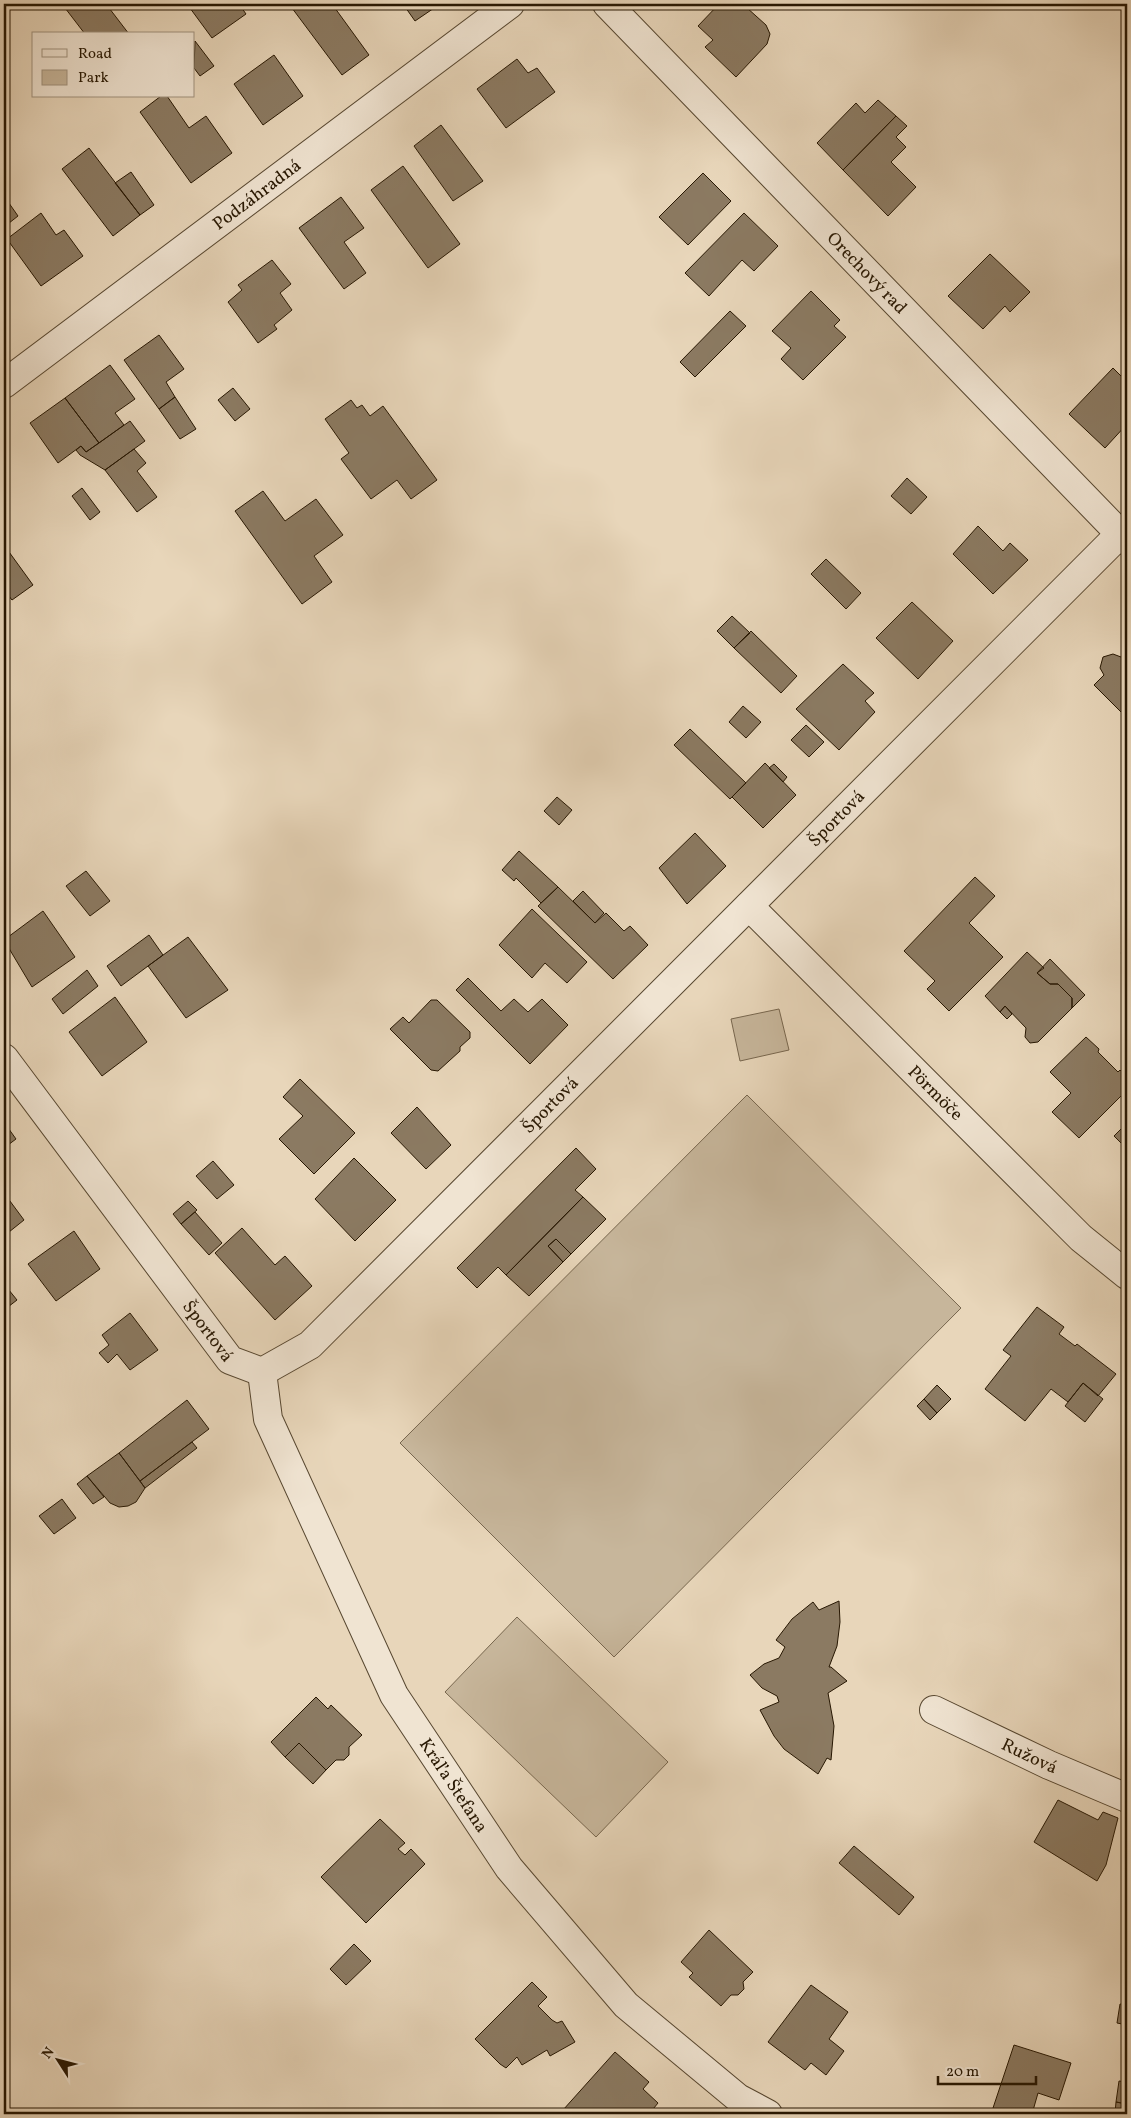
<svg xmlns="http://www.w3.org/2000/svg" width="1131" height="2118" font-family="Vollkorn,serif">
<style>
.green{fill:#c7b69b;stroke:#77664e}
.building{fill:#8b7a62;stroke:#271702}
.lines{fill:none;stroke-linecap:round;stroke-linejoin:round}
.minor-casing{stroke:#574730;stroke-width:30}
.minor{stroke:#f0e4d2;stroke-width:28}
.labels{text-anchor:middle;stroke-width:4;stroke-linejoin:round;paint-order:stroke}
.street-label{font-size:18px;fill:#271702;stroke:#f0e4d2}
</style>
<rect width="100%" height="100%" fill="#e8d6ba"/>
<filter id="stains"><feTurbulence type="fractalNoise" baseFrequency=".004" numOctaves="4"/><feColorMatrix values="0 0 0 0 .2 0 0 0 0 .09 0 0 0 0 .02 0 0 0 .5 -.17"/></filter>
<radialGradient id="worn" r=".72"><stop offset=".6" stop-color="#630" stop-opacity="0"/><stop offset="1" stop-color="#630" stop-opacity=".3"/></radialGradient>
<path class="green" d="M779,1009L789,1050L740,1061L731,1019Z
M747,1095L961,1308L614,1657L400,1443Z
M517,1617L668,1762L596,1837L445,1692Z"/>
<path class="building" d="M62,4H106L129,34H85Z
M187,4H239L246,14L212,38Z
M289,4H332L369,55L342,75Z
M403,4H440L415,21Z
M719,4H749L746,7L766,25L770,34L767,44L736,77L705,47L713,40L698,26Z
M195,41L214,66L200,76L194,68Z
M274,55L303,96L263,125L234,84Z
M517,59L528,73L537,68L555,92L506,128L477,89Z
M161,96H167L189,128L206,116L232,153L191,183L140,112Z
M878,100L896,116L843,170L817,143L856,103L865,113Z
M896,116L907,126L896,137L906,147L891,162L916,187L888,216L843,170Z
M441,125L483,181L453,201L414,146Z
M89,148L140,215L113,236L62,169Z
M403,166L460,244L428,268L371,190Z
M131,172L154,205L140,215L115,183Z
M703,173L731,201L688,245L659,217Z
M4,196L18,216L4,227Z
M341,197L364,228L344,242L366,273L344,289L299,228Z
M41,213L56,235L64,230L83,256L41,286L7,239Z
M744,213L778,246L754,271L742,260L709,296L685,273Z
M990,254L1030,292L1010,312L1005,306L983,329L948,296Z
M272,260L291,284L280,293L292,310L274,325L277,329L258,343L228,302L242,290L238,285Z
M811,291L840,320L834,326L846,337L803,380L781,359L791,348L772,331Z
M730,311L746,326L695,377L680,362Z
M159,335L184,369L166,382L175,397L159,409L124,360Z
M110,365L135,399L115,413L124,425L99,443L65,398Z
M1113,368L1127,382V424L1105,448L1069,414Z
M233,388L250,409L235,421L218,400Z
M175,397L196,429L180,439L159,409Z
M65,398L99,443L86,452L81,446L58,463L30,423Z
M351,400L357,408L362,405L370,416L383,406L437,480L411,499L397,480L371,499L341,459L349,453L325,419Z
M130,421L145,441L105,470L80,455L76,450L81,446L86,452Z
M134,449L146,463L137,471L157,497L137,512L105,470Z
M907,478L927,497L911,514L891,496Z
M82,488L100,512L90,520L72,496Z
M263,491L285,521L316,499L343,535L314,556L332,582L302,604L235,511Z
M978,526L1003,551L1010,543L1028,560L993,594L953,554Z
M4,545L33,585L12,600L4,590Z
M826,559L861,593L846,609L811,574Z
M912,602L953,641L918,679L876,638Z
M732,616L750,633L734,648L717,631Z
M751,631L797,676L781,693L734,648Z
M1127,651V718L1094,685L1104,675L1100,668L1103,657L1113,654L1121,657Z
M843,664L874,693L865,701L875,712L839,750L796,709Z
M743,706L761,722L746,738L729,722Z
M806,725L824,742L809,757L791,740Z
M690,729L746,783L730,799L674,745Z
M765,763L796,795L763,828L732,797Z
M774,764L787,777L783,782L769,768Z
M557,797L572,810L559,825L544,811Z
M695,833L726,866L687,904L659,868Z
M519,851L558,887L541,903L516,878L514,881L502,870Z
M86,871L110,901L90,916L66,886Z
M975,877L995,896L969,923L1003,957L949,1011L927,989L935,981L904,951Z
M558,887L595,923L606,913L624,931L630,926L631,927L648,945L613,979L538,906Z
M583,891L604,913L595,923L573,901Z
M532,909L587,962L567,983L545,963L532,978L499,945Z
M43,911L75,957L32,987L4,940Z
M149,935L163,955L121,986L107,966Z
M188,937L228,990L186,1018L148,966Z
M1127,946V960L1121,953Z
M1027,952L1044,968L1037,973L1050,984H1058L1072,998V1008L1038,1042L1030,1043L1025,1037L1026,1028L1005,1006L1000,1012L985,996Z
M1050,959L1085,995L1072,1008V998L1058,984H1050L1037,973Z
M87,970L98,986L63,1014L52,999Z
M468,978L501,1011L514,999L528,1012L542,999L568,1025L530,1064L456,990Z
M115,997L147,1042L102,1076L69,1032Z
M431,1000H437L470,1032V1038L460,1047V1051L438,1071L431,1070L390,1029L403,1017L409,1023Z
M1005,1006L1012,1014L1007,1019L1000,1012Z
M1086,1037L1099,1049L1098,1052L1118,1072L1120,1070L1127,1077V1090L1079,1138L1052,1112L1071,1093L1050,1072Z
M300,1079L355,1133L314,1174L279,1139L303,1116L283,1097Z
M417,1107L451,1145L426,1169L391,1133Z
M1127,1123V1149L1114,1136Z
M6,1125L16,1139L4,1148V1127Z
M576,1148L596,1169L575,1190L583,1197L506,1275L498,1267L477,1288L457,1268Z
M354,1158L396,1200L355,1241L315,1199Z
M213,1161L234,1185L217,1199L196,1176Z
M4,1193L24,1220L4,1236Z
M583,1197L606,1219L571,1254L556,1239L548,1246L563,1262L529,1296L506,1275Z
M188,1201L197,1210L181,1224L173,1214Z
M195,1212L222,1243L209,1255L181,1224Z
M242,1228L275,1265L285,1256L312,1286L275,1320L215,1253Z
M74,1231L100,1269L56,1301L28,1264Z
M556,1239L571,1254L563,1262L548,1246Z
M4,1284L17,1300L4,1310Z
M1037,1307L1064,1327L1059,1334L1075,1346L1077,1344L1116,1374L1098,1396L1083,1383L1068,1402L1051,1389L1025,1421L985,1389L1011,1356L1003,1350Z
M130,1313L158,1350L130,1370L117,1354L108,1363L99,1353L109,1345L102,1335Z
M1083,1383L1103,1399L1085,1422L1065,1406Z
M937,1385L951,1399L937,1413L924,1399Z
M924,1399L937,1413L930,1420L917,1406Z
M187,1400L209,1429L140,1481L119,1453Z
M192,1442L197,1448L145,1488L140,1481Z
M119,1453L145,1488L136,1502L128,1506L119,1507L110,1503L87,1476Z
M87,1476L104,1497L93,1504L77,1484Z
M62,1499L76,1518L54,1534L39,1516Z
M839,1601L840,1622L837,1646L829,1667H831L847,1681L828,1693L834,1726L831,1760L827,1758L818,1774L784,1749L774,1736L760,1710L779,1702L777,1696L762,1688L750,1675L764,1664L779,1658L785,1647L776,1640L792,1619L813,1602L819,1610Z
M316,1697L328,1709L331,1705L362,1735L349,1747V1755L344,1760H336L326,1770L299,1743L285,1757L271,1742Z
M299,1743L326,1770L313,1784L285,1757Z
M1058,1800L1098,1820L1103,1812L1118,1818L1106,1865L1097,1881L1034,1842Z
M380,1819L405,1843L398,1849L405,1855L411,1849L425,1864L366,1923L321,1877Z
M854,1846L914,1897L899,1915L839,1863Z
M709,1930L753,1972L743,1982L744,1989L738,1995H731L721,2006L689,1977L693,1973L681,1962Z
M354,1944L371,1961L346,1985L330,1969Z
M532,1982L547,1997L538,2006L552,2020L557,2023L562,2021L575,2042L550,2056L547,2050L522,2065L517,2057L506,2068L500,2064L475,2039Z
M811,1985L848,2012L829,2039L844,2051L826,2075L811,2063L805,2070L768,2042Z
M1120,2004L1127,2005V2025L1117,2023Z
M1014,2045L1071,2063L1059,2100L1038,2093L1032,2114H991Z
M615,2052L649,2082L643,2089L658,2103L649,2114H567L563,2110Z
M1119,2081L1127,2082V2104L1116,2102Z
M1116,2102L1127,2104V2114H1112L1115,2113Z"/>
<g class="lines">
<g class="minor-casing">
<g id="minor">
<path id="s1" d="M607,4L1127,541"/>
<path id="s2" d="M4,384L510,4"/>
<path id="s3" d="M749,906L1081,1238L1127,1275"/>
<path id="s4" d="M4,1058L230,1360L262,1372L310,1345L1120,534"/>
<path id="s5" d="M262,1372L268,1419L394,1695L509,1868L626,2005L738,2098L768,2114"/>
<path id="s6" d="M934,1710L1049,1765L1127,1798"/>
</g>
</g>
<use href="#minor" class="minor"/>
</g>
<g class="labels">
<g class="street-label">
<text dy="6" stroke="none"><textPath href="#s2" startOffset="316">Podzáhradná</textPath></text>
<text dy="6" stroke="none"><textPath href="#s1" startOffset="374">Orechový rad</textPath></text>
<text dy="6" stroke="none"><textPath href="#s4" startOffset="1211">Športová</textPath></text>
<text dy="6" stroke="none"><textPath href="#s3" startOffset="264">Pörmöče</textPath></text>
<text dy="6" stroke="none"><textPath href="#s4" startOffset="806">Športová</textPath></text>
<text dy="6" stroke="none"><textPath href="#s4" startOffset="341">Športová</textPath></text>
<text dy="6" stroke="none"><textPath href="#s6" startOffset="106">Ružová</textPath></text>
<text dy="6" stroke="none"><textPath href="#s5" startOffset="459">Kráľa Štefana</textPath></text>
</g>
</g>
<rect width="1131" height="2118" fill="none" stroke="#e8d6ba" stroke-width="20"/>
<rect x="5" y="5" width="1121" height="2108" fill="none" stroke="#271702" stroke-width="2.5"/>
<rect x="10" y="10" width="1111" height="2098" fill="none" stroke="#271702"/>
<rect x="32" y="32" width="162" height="65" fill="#f0e4d2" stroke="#a0927f"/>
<rect x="42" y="49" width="25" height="8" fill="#f0e4d2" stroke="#a0927f"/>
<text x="78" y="58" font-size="15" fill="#271702">Road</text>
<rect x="42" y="70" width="25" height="15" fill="#c7b69b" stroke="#a0927f"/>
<text x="78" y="82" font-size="15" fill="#271702">Park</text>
<g transform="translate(58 2060) rotate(306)" stroke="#f0e4d2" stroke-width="4" paint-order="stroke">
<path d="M0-4L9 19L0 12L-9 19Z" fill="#271702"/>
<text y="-8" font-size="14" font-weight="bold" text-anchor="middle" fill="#271702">N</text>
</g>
<path d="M938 2076v8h98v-8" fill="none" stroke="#271702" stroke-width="2.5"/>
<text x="946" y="2076" font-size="15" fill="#271702" stroke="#f0e4d2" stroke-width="4" paint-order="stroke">20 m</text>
<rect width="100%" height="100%" filter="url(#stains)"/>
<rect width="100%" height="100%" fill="url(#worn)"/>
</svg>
